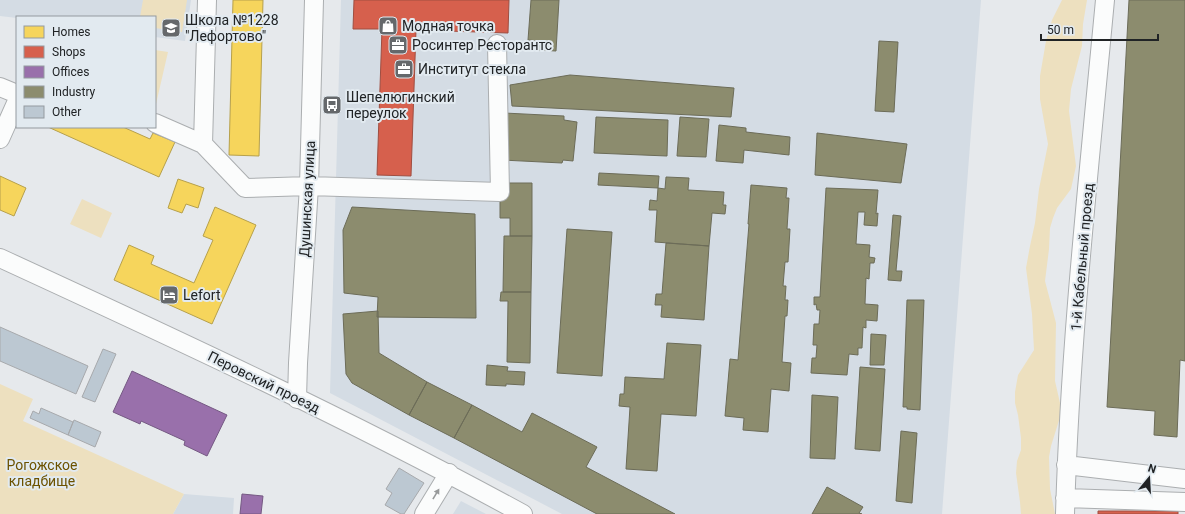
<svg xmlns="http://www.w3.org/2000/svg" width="1185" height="514" font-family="Roboto,sans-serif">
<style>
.built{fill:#d4dce4}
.green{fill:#ede0bf}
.homes{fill:#f6d55c;stroke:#b6a04c}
.shops{fill:#d6604d;stroke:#9f4e41}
.offices{fill:#9970ab;stroke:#755983}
.industry{fill:#8c8c6e;stroke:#6c6c58}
.building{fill:#bcc8d2;stroke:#a7a9ac}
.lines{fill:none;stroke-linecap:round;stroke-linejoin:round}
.minor-casing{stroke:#abaeb0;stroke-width:20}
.minor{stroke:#fbfcfc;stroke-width:18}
.oneway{fill:#989a9b}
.labels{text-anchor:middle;stroke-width:4;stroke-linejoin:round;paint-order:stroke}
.poi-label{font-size:14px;fill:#202325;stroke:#e2eaf0;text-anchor:start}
.street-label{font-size:14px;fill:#202325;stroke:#e2eaf0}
.park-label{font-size:14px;fill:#6c5200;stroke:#e2eaf0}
</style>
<rect width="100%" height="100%" fill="#e6e9ec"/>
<path class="built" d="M0,0H191L185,41L155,37V17H17V18L0,16Z
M341,0H981L942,514H562L330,393Z
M184,494L234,498L233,514H173Z
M461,501L486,514H453Z"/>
<path class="green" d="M143,0H187L182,32L155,28V17H140Z
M1062,0H1087L1083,24L1082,46L1071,89L1069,111L1076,166L1071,189L1057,208L1053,218L1050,228L1049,249L1045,281L1056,323L1055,381L1060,403L1061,414L1051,446L1049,457L1050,489L1055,514H1021L1020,502L1016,473L1017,461L1021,450V438L1018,415L1015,403V392L1018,375L1034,350L1032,314L1026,268L1030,246L1035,223L1039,189L1048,144L1040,99V76L1046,41L1052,20Z
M155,50L168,52L156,104H155Z
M82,199L112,213L101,238L70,224Z
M0,384L33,399L23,421L184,494L173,514H0Z"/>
<path class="homes" d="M233,0H263L259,156L229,155Z
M48,127H123L150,139L153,133L175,142L159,177Z
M0,176L26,188L14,216L0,210Z
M178,179L204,188L198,208L186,204L182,213L168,208Z
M215,207L256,225L212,324L114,280L129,245L154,256L151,264L194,283L213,240L203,236Z"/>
<path class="shops" d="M354,0H509L508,33L416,30L411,176L377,175L382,29H353Z
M1098,511H1178V514H1098Z"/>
<path class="offices" d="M132,371L227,415L207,456L184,445L185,441L141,421L140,424L113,412Z
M242,494L263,496L261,514H240Z"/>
<path class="industry" d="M531,0H559L556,51L538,50L539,41L528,40Z
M1129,0H1185V361L1180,360L1177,437L1154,435L1155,411L1107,407Z
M879,41L898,42L894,112L875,111Z
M570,75L734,88L731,117L512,106L510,85Z
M504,113L564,116V120L577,122L573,161L563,160L562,163L502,160Z
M596,117L668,120L667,156L594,153Z
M680,117L709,119L706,157L677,156Z
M719,125L746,128V132L790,137L789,155L744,150L743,163L716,161Z
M817,133L907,144L901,183L815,175Z
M599,173L659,176L658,188L598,185Z
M666,177L689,178L688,190L724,192L723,205H726L725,214L712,213L709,246L655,242L657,210H649L650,200L657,201L658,188L665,189Z
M500,183H532V236H510V218H500Z
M751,185L787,188L786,198H789L787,229H790L788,262H785L783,286H786L785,300H788L787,316H785L782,362L791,363L789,391L771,389L768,432L743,430L744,418L725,416L730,359L738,360L749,224H748Z
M826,188L878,190L876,214L878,213L877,226L864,225L865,212H858L856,244L870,245L869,257L875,258L874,263H870L869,279L866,278L865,304L878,305L877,321L866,320V328L863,327L862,348H858V355L849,354L847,375L811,373L812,358H816L817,345H813L814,324H819L820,310H817L816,304L814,305V297H820Z
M352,207L475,214L476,318L377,317L378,297L344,293L343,230Z
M893,215L901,216L896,271H902L901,281L888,280Z
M567,229L612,232L602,376L557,373Z
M504,236H532L531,292H503Z
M666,243L709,246L704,320L661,317L662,305H655L656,294H662Z
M501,292H531L530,363L507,362L508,301H500Z
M907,300H924L920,410L907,409V407H903Z
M378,311L379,353L427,382L409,415L352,383L346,374L343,314Z
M871,334L886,335L884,365H870Z
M667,343L701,345L696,416L661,414L657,471L626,469L630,407L619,406L620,394H624L625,377L664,379Z
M487,365L508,367L507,371L525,372L524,385L506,384V386L486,385Z
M860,367L885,369L880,451L855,449Z
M427,382L472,405L454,438L409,415Z
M812,395L838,397L835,459L810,458Z
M472,405L522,432L532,413L597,447L586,467L675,514H597L454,438Z
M901,431L917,433L912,503L896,501Z
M827,487L863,507L859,513L862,514H812Z"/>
<path class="building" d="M0,327L88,366L76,394L0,361Z
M103,349L116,354L95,402L82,397Z
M41,408L73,422L68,435L30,418L33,411L39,414Z
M74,420L101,432L95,447L68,435Z
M399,468L424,483L404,514H401L385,505L392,493L386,489Z"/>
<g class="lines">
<g class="minor-casing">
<path id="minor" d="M0,87L17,94
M155,123L203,144L245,188L309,186L500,192L497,44
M0,139L17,101
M203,144L207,0
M0,258C176,339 353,421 523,514
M297,399L298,363L309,186L314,0
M1066,465L1185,479
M1065,498L1185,502
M424,514L449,473
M1065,514C1070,342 1089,171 1105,0"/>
</g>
<use href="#minor" class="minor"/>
</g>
<defs><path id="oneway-solid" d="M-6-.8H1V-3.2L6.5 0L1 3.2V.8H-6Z"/></defs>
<use class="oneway" href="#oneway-solid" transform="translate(436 494) rotate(-59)"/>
<defs>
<g id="shop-square" transform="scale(1)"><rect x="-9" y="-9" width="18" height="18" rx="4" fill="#65686b" stroke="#e2eaf0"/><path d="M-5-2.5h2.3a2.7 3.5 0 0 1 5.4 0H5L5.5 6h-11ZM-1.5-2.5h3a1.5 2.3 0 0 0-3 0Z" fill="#fff"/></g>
<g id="school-square" transform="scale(1)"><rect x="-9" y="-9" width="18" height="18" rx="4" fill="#65686b" stroke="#e2eaf0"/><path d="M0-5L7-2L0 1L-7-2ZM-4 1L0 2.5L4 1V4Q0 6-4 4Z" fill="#fff"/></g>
<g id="office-square" transform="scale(1)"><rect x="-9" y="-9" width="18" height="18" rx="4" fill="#65686b" stroke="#e2eaf0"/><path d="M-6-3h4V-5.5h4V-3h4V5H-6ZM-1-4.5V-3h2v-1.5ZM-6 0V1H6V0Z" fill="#fff"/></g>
<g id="bus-square" transform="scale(1)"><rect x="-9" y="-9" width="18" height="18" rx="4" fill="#65686b" stroke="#e2eaf0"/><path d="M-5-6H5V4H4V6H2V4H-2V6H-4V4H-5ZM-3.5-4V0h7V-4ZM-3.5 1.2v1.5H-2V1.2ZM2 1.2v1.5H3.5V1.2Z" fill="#fff"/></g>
<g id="hotel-square" transform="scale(1)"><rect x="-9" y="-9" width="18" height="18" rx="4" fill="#65686b" stroke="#e2eaf0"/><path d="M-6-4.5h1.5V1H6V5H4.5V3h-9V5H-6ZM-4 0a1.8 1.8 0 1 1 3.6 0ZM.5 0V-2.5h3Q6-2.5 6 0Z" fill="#fff"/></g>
</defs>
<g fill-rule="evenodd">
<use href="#shop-square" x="388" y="26"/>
<use href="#school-square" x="171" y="28"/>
<use href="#office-square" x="398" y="45"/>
<use href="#office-square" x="404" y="69"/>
<use href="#bus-square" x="332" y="105"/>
<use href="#hotel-square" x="169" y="295"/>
</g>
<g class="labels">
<g class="poi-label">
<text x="185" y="25">Школа №1228<tspan x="185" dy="16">"Лефортово"</tspan></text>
<text x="402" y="31">Модная точка</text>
<text x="412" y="50">Росинтер Ресторантс</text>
<text x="418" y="74">Институт стекла</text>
<text x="346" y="102">Шепелюгинский<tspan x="346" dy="16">переулок</tspan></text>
<text x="183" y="300">Lefort</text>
</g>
<g class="street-label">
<text transform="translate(307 199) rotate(-87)" y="5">Душинская улица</text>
<text transform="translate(1082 257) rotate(-85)" y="5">1-й Кабельный проезд</text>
<text transform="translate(264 382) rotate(26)" y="5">Перовский проезд</text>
</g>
<g class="park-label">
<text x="42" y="470">Рогожское<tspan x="42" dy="16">кладбище</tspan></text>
</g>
</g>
<rect x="16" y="16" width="140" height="112" fill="#e2eaf0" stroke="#949a9f"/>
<rect x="24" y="26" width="20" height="12" fill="#f6d55c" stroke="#949a9f"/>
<text x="52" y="36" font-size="12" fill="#202325">Homes</text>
<rect x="24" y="46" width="20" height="12" fill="#d6604d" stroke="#949a9f"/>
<text x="52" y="56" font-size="12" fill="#202325">Shops</text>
<rect x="24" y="66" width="20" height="12" fill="#9970ab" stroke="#949a9f"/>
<text x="52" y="76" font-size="12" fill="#202325">Offices</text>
<rect x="24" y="86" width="20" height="12" fill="#8c8c6e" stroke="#949a9f"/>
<text x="52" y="96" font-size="12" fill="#202325">Industry</text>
<rect x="24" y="106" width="20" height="12" fill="#bcc8d2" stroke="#949a9f"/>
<text x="52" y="116" font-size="12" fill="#202325">Other</text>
<g transform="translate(1149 478) rotate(18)" stroke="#e2eaf0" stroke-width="3" paint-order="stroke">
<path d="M0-3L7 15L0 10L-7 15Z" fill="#202325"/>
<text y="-6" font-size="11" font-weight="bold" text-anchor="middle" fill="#202325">N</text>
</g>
<path d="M1041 34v6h117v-6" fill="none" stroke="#202325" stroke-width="2"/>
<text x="1047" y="34" font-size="12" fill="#202325" stroke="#e2eaf0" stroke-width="3" paint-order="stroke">50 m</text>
</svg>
